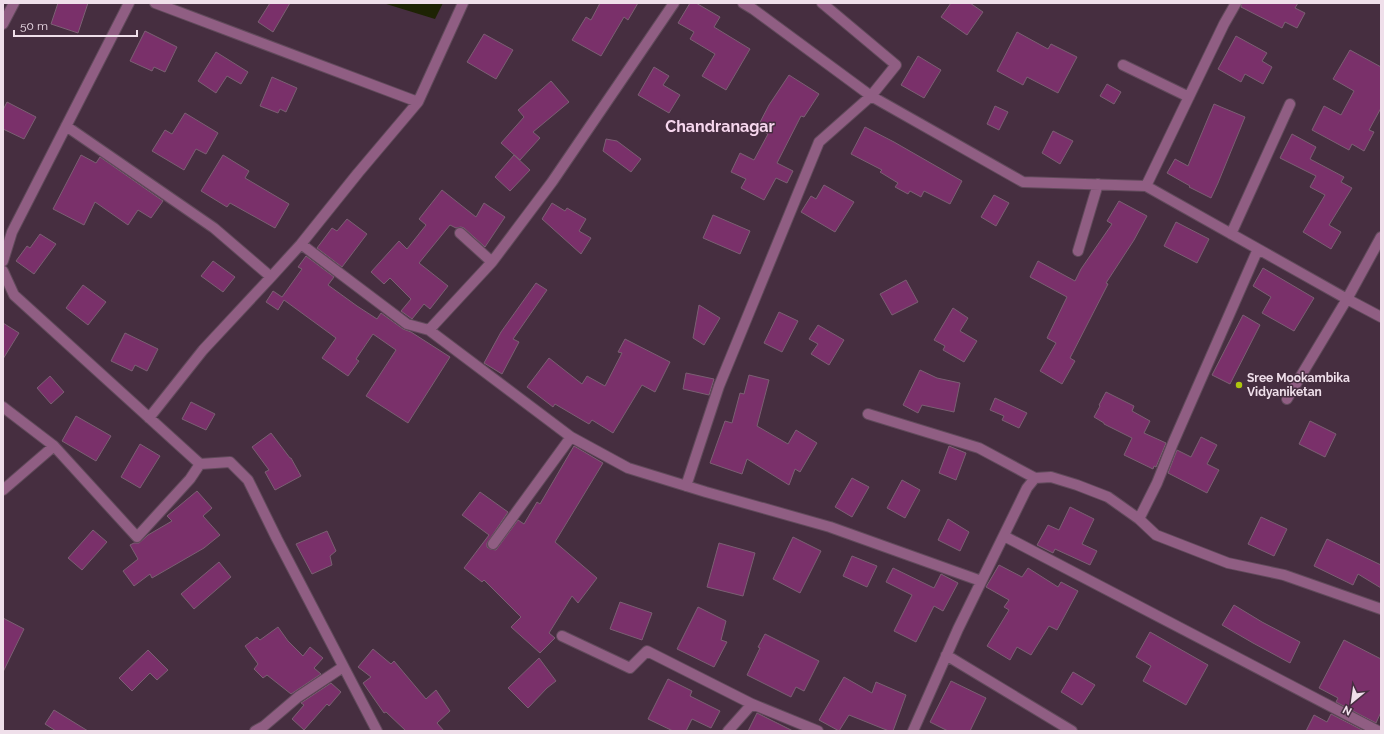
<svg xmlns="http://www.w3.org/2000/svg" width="1384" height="734" font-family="Raleway,sans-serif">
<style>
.water{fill:#1e2304}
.building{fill:#7a306a;stroke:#7b5f73}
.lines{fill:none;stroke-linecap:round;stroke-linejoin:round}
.minor-casing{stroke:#614a5b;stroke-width:12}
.minor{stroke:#905e83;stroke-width:10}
.poi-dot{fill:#adc60e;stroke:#462e40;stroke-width:1.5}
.labels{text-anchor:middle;stroke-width:3;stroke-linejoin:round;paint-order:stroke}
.poi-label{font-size:12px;font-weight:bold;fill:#efdfea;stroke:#462e40;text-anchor:start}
.district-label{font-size:16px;font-weight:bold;fill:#f6d6ed;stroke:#462e40}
</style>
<rect width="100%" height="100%" fill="#462e40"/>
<path class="water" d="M383,3H443L435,19Z"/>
<path class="building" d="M58,3H88L78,33L51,24Z
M270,3H290L273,32L258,22Z
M600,3H638L628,20L624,17L601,56L572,40L586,17L591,20Z
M690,3H696L720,17L714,27L750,49L726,90L702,76L715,54L690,39L694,32L678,23Z
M951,3H970L983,12L967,35L941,17Z
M1242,3H1298L1295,8L1305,13L1297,28L1285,22L1282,28L1241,7Z
M145,31L177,47L165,72L154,67L152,71L130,61Z
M1017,32L1048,49L1051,44L1077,57L1058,93L1027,77L1023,85L997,71Z
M484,34L513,50L496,79L467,62Z
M1236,36L1267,53L1262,61L1272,67L1263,84L1245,74L1241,82L1218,69Z
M1350,50L1381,67V108L1369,130L1374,132L1364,151L1352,144L1349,150L1312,130L1324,106L1341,115L1354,91L1333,79Z
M216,52L248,72L241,84L227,76L216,93L198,81Z
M918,56L941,70L924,98L901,85Z
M654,67L669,76L663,85L680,95L669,113L638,95Z
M789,75L819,94L804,117L801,116L777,163L793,171L787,183L776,178L764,200L741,188L746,179L731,172L740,153L754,160L768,134L757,128L769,105Z
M272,77L297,88L286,112L280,109L278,113L260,106Z
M551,81L569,102L533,132L540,138L520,160L501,143L524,117L518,110Z
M1107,84L1121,92L1114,104L1100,96Z
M7,102L36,117L24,139L3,129V110Z
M1214,104L1245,117L1218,183L1211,198L1189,187L1190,186L1167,173L1175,159L1188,166Z
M995,106L1008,112L999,130L987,124Z
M185,113L218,133L206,154L196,149L184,170L152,151L165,130L172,134Z
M865,127L894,142L962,181L950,204L924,191L921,197L910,191L908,194L895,187L898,183L880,172L882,170L851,154Z
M1053,131L1073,141L1060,164L1042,153Z
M1292,134L1316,147L1310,159L1344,177L1341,182L1352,188L1329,225L1341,232L1331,249L1303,232L1325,195L1310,187L1316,176L1280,158Z
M606,139L617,141L641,159L631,172L603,151Z
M81,155L96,163L100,157L163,201L151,218L138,210L128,225L95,202L84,225L53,209Z
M223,155L249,171L245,178L289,204L275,228L230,203L227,207L201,191Z
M514,155L530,170L510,191L495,177Z
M824,185L854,202L835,232L801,212L811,196L816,199Z
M442,190L476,217L484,203L505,217L485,247L464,228L461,227L456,228L450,225L419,263L448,286L430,309L424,304L412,319L401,311L411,299L390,278L384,284L371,272L399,241L407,249L426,225L419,219Z
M994,195L1009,203L996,226L981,217Z
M1119,201L1147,216L1134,240L1106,283L1108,284L1070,358L1075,361L1062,384L1040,371L1056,343L1047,338L1067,297L1030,277L1038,261L1075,281L1081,269L1112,224L1107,221Z
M552,203L565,211L567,208L586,219L579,231L591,238L581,254L542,219Z
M713,215L750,231L740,254L703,238Z
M347,219L367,234L342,267L317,248L332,228L337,231Z
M1176,222L1209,239L1197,263L1164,246Z
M40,234L56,244L34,274L16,261L27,246L30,248Z
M306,256L334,277L328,285L357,306L377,319L381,313L403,329L411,332L450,357L408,423L366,396L396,350L373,334L356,359L359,361L348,376L322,358L336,338L284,300L278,310L266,302L273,291L282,297L302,269L298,267Z
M213,261L235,277L223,292L201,276Z
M1263,268L1314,298L1294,331L1262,313L1271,297L1253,286Z
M906,280L918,302L892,315L880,294Z
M536,283L547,290L513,339L519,342L502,374L484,363L501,332Z
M83,285L106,302L88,325L66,308Z
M699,305L720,318L704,345L693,338Z
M953,308L968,318L960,331L977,341L964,362L943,350L945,346L934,340Z
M779,312L798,321L782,352L764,343Z
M1243,315L1260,325L1230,384L1212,375Z
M3,323L19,333L3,359Z
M818,325L844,340L829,365L811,354L818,344L809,339Z
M125,333L158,349L147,371L135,365L132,371L111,361Z
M625,339L670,362L655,392L642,385L613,433L592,420L589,424L555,404L553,407L527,387L549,358L582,384L587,376L605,386L622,353L618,352Z
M920,370L937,378L960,383L954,412L922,405L918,413L903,405Z
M686,373L714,379L709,395L683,389Z
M749,375L769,380L757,426L788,444L796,430L817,443L800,472L795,469L789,485L747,459L742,474L710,463L725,421L732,423L740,393L744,394Z
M50,376L64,392L51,404L37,388Z
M1106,392L1134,406L1132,411L1150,421L1144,433L1166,443L1156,467L1154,466L1153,469L1124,455L1132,438L1104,424V423L1094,417L1100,406L1099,405Z
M995,398L1027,413L1019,428L1002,420L1004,416L990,410Z
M191,402L215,414L206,430L182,419Z
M76,416L111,436L96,461L62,441Z
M1310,421L1336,434L1325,457L1299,444Z
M271,433L290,458H291L301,476L275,490L265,472L269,470L252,447Z
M1201,437L1217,445L1207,464L1219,470L1207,493L1168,473L1177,450L1191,457Z
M140,444L160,456L140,488L121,477Z
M574,446L603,463L555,542L597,578L578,603L572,596L549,633L555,638L540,653L511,627L521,617L484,580L482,582L464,568L489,535L462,515L480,492L508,512L487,543V547L490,549L496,550L518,520L524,524L537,502L540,504Z
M949,446L966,453L956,480L939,473Z
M852,478L869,487L852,517L835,507Z
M902,480L920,490L905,518L887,508Z
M197,491L212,508L203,516L220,535L204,548L152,578L150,574L134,586L123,571L138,559L130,545L134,543H139L148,535L172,521L167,516Z
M1070,507L1094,519L1082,544L1097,551L1090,565L1055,549L1053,553L1037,545L1048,525L1059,530Z
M1261,517L1287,529L1274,556L1248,544Z
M948,519L969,532L960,551L938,540Z
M93,530L107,542L82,570L68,558Z
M327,531L336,551L330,556L332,565L312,574L296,544Z
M793,537L821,551L800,593L773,579Z
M1327,539L1381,565V588L1358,574L1353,585L1314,566Z
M719,543L755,553L743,596L707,587Z
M852,556L877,566L867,587L843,576Z
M219,562L231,577L194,609L181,594Z
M999,565L1022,577L1028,568L1058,587L1061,582L1078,591L1057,630L1049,626L1031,655L1017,647L1010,660L987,646L1009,610L1004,607L1009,600L986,587Z
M893,568L934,588L941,574L958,583L943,611L934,606L916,642L894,631L912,595L886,582Z
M620,602L652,613L642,640L610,629Z
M1234,605L1262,622L1300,642L1290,663L1253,643L1222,625Z
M698,607L726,621L721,640L727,642L714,667L677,649Z
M3,618L24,629L3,672Z
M278,627L288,641L303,656L310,647L323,658L314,668L321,674L291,694L267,675L263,678L254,669L258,664L245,646L257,637L260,640Z
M1150,632L1208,665L1186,705L1143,681L1151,666L1136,657Z
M765,634L819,661L804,691L796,687L791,697L747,675L760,648L758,647Z
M1344,640L1381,659V712L1376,723L1336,702L1338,698L1319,688Z
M373,649L391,664L394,661L426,699L436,690L450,711L437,723L444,731H406L386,712L384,713L363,683L371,677L358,667Z
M148,650L168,670L157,680L150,673L132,691L119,678Z
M539,658L556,681L547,688L528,708L508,688Z
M1073,672L1095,685L1082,705L1061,692Z
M844,677L872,693L876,682L906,695L893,731H889L849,715L839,731L819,720Z
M668,679L692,691L690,696L720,711L711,728L692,719L686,731H673L648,719Z
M951,681L986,698L970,731H948L930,722Z
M331,683L341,692L329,706L327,704L304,730L292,719L304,705L301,703Z
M54,710L88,731H56L45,724Z
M757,713L793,731H748Z
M1331,714L1364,731H1306L1314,715L1327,722Z"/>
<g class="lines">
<g class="minor-casing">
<path id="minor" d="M155,3L418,102L463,3
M743,3L753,9L871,96L1023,182L1146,186L1347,299L1287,399
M3,24L14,3
M1123,65L1189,97
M66,126L214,228L271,277
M1146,186L1224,24L1236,3
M460,233L492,262L429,330L571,437L628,468L706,492L830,527L981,581
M1231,234L1290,104
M1381,237L1347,299L1381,317
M301,244L407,324L429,330
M1078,251L1098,184
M3,261L12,232L129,3
M492,262L552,182L674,3
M3,271L14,295L200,464L230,462L248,480L277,539L377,731
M3,407L54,446
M868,414L979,448L1035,478
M149,418L203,350L271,277L301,244L358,173L418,102
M686,486L719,386L819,142L871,96L896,65L822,3
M3,490L54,446L137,537L190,479L200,464
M1139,519L1157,483L1173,443L1258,249
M1004,536L1378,731
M493,544L571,437
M562,636L630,668L647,651L752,704
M946,655L1072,731
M255,731L264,726L298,697L343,667
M728,731L752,704L818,731
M913,731L958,629L1027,488L1035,478L1051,477L1077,485L1108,497L1139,519L1156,535L1228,563L1284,575L1381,609"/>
</g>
<use href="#minor" class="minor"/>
</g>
<circle class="poi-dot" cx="1239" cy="385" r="4"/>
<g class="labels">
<g class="poi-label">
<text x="1247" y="382">Sree Mookambika<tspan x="1247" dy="14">Vidyaniketan</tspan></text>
</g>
<g class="district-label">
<text x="720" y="132">Chandranagar</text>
</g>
</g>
<rect width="1384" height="734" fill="none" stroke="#efdfea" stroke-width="8"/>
<g transform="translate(1352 702) rotate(209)" stroke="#462e40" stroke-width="3" paint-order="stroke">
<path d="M0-3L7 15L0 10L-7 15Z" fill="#efdfea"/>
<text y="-6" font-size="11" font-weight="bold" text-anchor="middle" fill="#efdfea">N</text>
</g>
<path d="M14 30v6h123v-6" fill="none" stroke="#efdfea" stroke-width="2"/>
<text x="20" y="30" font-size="12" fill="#efdfea" stroke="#462e40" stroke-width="3" paint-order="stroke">50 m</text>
</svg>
